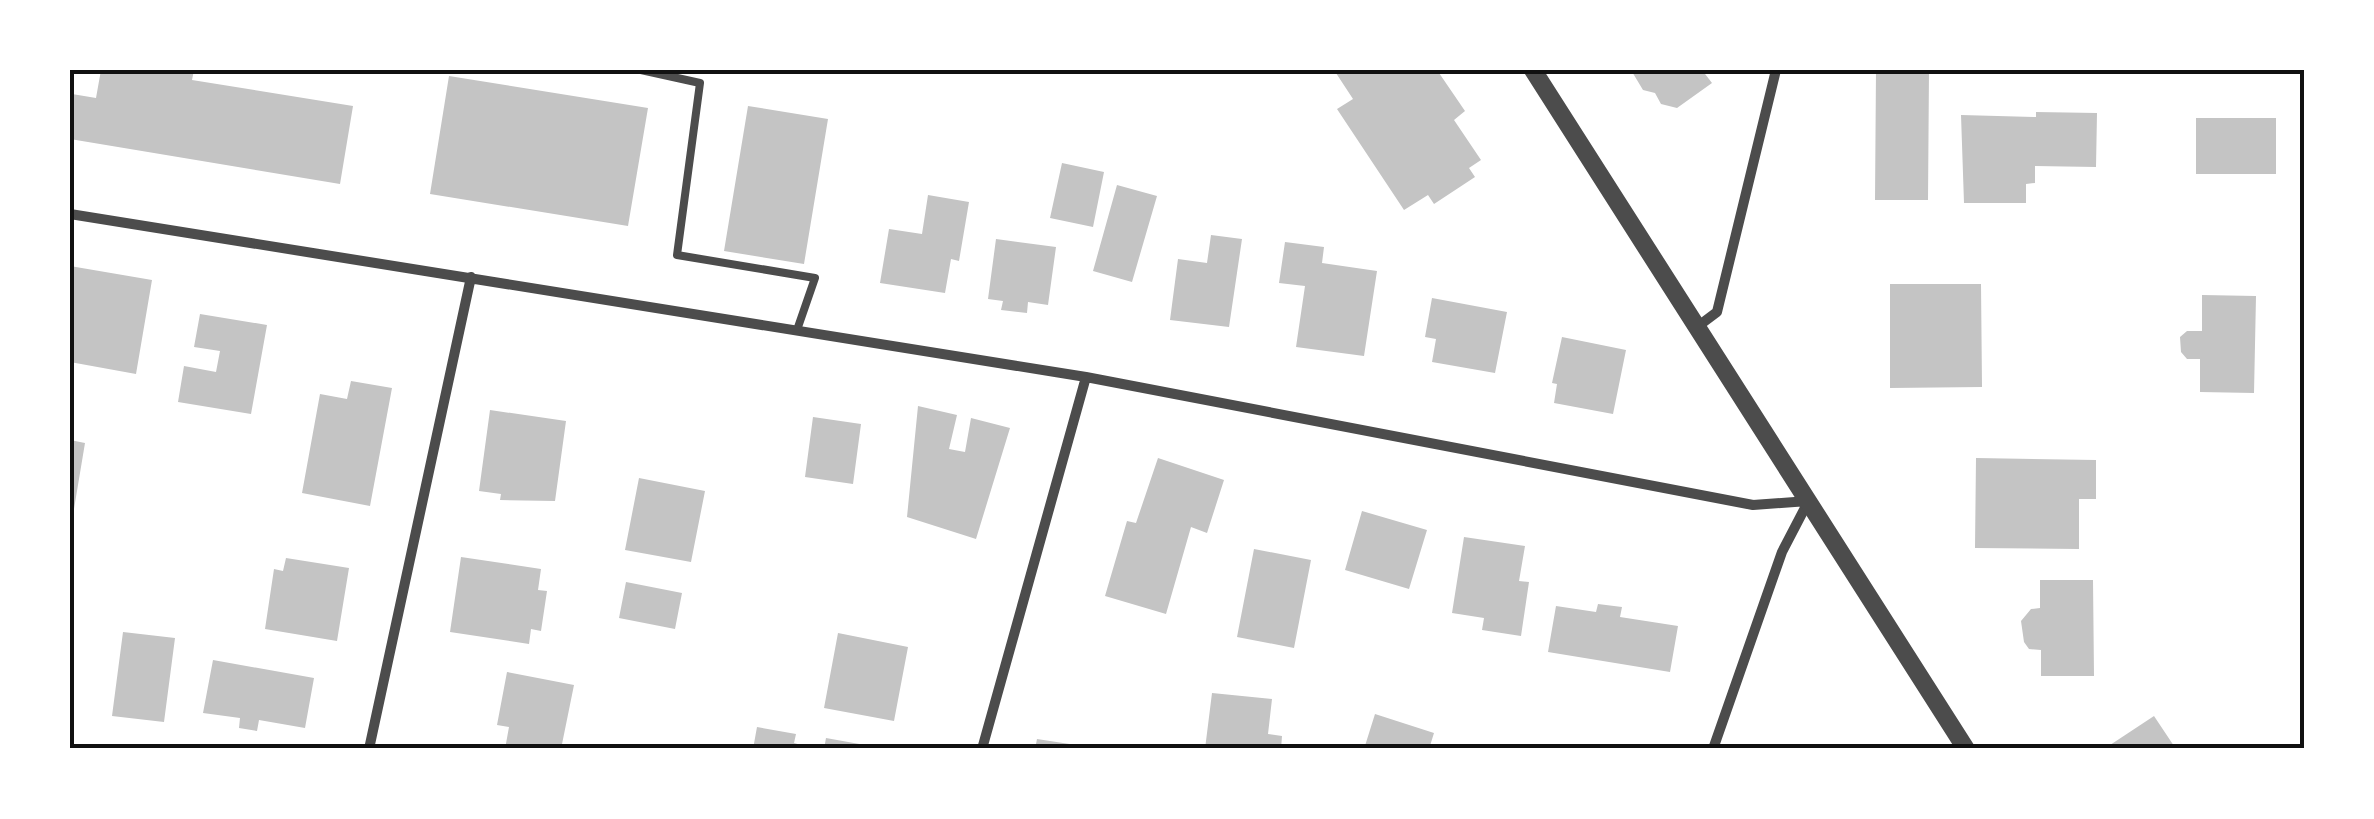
<svg xmlns="http://www.w3.org/2000/svg" width="2374" height="819" font-family="'Titillium Web',sans-serif">
<style>
.building{fill:#c4c4c4}
.lines{fill:none;stroke-linecap:round;stroke-linejoin:round}
.service{stroke:#4c4c4c;stroke-width:8}
.minor{stroke:#4c4c4c;stroke-width:10}
.tertiary{stroke:#4c4c4c;stroke-width:18}
.neatline{fill:none;stroke:#111;stroke-width:4}
</style>
<rect width="100%" height="100%" fill="#fff"/>
<path class="building" d="M101,70H194L192,80L353,106L340,184L70,139L72,94L96,98Z
M1334,70H1437L1465,111L1454,120L1481,160L1469,168L1475,177L1434,204L1428,195L1404,210L1337,109L1353,99Z
M1631,70H1702L1712,83L1677,108L1661,104L1655,93L1643,90Z
M1876,70H1929L1928,200H1875Z
M449,76L648,108L628,226L430,194Z
M748,106L828,119L804,264L724,251Z
M2036,112L2097,113L2096,167L2035,166V183L2026,184V203H1964L1961,115L2036,117Z
M2196,118H2276V174H2196Z
M1062,163L1104,172L1093,227L1050,218Z
M1117,185L1157,196L1132,282L1093,271Z
M928,195L969,202L959,261L951,259L945,293L880,283L889,229L922,234Z
M1211,235L1242,239L1229,327L1170,320L1178,259L1207,263Z
M996,239L1056,247L1048,305L1028,302L1027,313L1001,310L1003,301L988,299Z
M1285,242L1324,247L1322,263L1377,271L1364,356L1296,347L1305,286L1279,283Z
M70,266L152,280L136,374L70,362Z
M1890,284H1981L1982,387L1890,388Z
M2202,295L2256,296L2254,393L2200,392V359H2187L2181,352L2180,337L2187,331H2202Z
M1432,298L1507,312L1495,373L1432,362L1436,339L1425,337Z
M200,314L267,325L251,414L178,402L184,366L216,372L220,351L194,347Z
M1562,337L1626,350L1613,414L1554,403L1557,384L1552,383Z
M351,381L392,388L370,506L302,493L320,394L347,399Z
M918,406L957,415L949,449L965,452L971,418L1010,428L976,539L907,517Z
M490,410L566,421L555,501L500,500L501,494L479,491Z
M813,417L861,424L853,484L805,477Z
M70,440L85,443L72,521H70Z
M1158,458L1224,480L1207,533L1191,527L1166,614L1105,596L1127,521L1136,523Z
M1976,458L2096,460V499H2079V549L1975,548Z
M639,478L705,491L691,562L625,550Z
M1362,511L1427,530L1409,589L1345,570Z
M1464,537L1525,546L1519,581L1529,582L1521,636L1482,630L1484,618L1452,613Z
M1254,549L1311,560L1294,648L1237,637Z
M461,557L541,569L538,590L547,591L541,631L531,629L529,644L450,632Z
M286,558L349,568L337,641L265,629L274,569L283,571Z
M2040,580H2093L2094,676H2041V650L2029,649L2024,642L2021,621L2031,609L2040,608Z
M626,582L682,593L675,629L619,618Z
M1598,604L1622,607L1620,617L1678,626L1670,672L1548,652L1556,606L1596,612Z
M123,632L175,638L164,722L112,716Z
M838,633L908,647L894,721L824,708Z
M213,660L314,678L305,728L259,720L257,731L239,728L240,718L203,713Z
M507,672L574,685L561,749H505L509,727L497,725Z
M1212,693L1272,699L1268,734L1282,736L1281,749H1205Z
M1375,714L1434,733L1429,749H1364Z
M2154,716L2176,749H2104Z
M757,727L796,734L794,743L815,749H753Z
M826,738L876,747L875,749H824Z
M1037,739L1089,747V749H1035Z"/>
<g class="lines">
<path class="service" d="M641,70L700,83L677,255L815,278L797,330"/>
<path class="minor" d="M70,214L1086,377L1753,505L1808,501
M1697,327L1717,312L1776,70
M369,749L471,277
M982,749L1086,377
M1713,749L1782,552L1808,502"/>
<path class="tertiary" d="M1533,70L1966,749"/>
</g>
<rect width="2374" height="819" fill="none" stroke="#ffffff" stroke-width="145"/>
<rect x="72" y="72" width="2230" height="674" class="neatline"/>
</svg>
